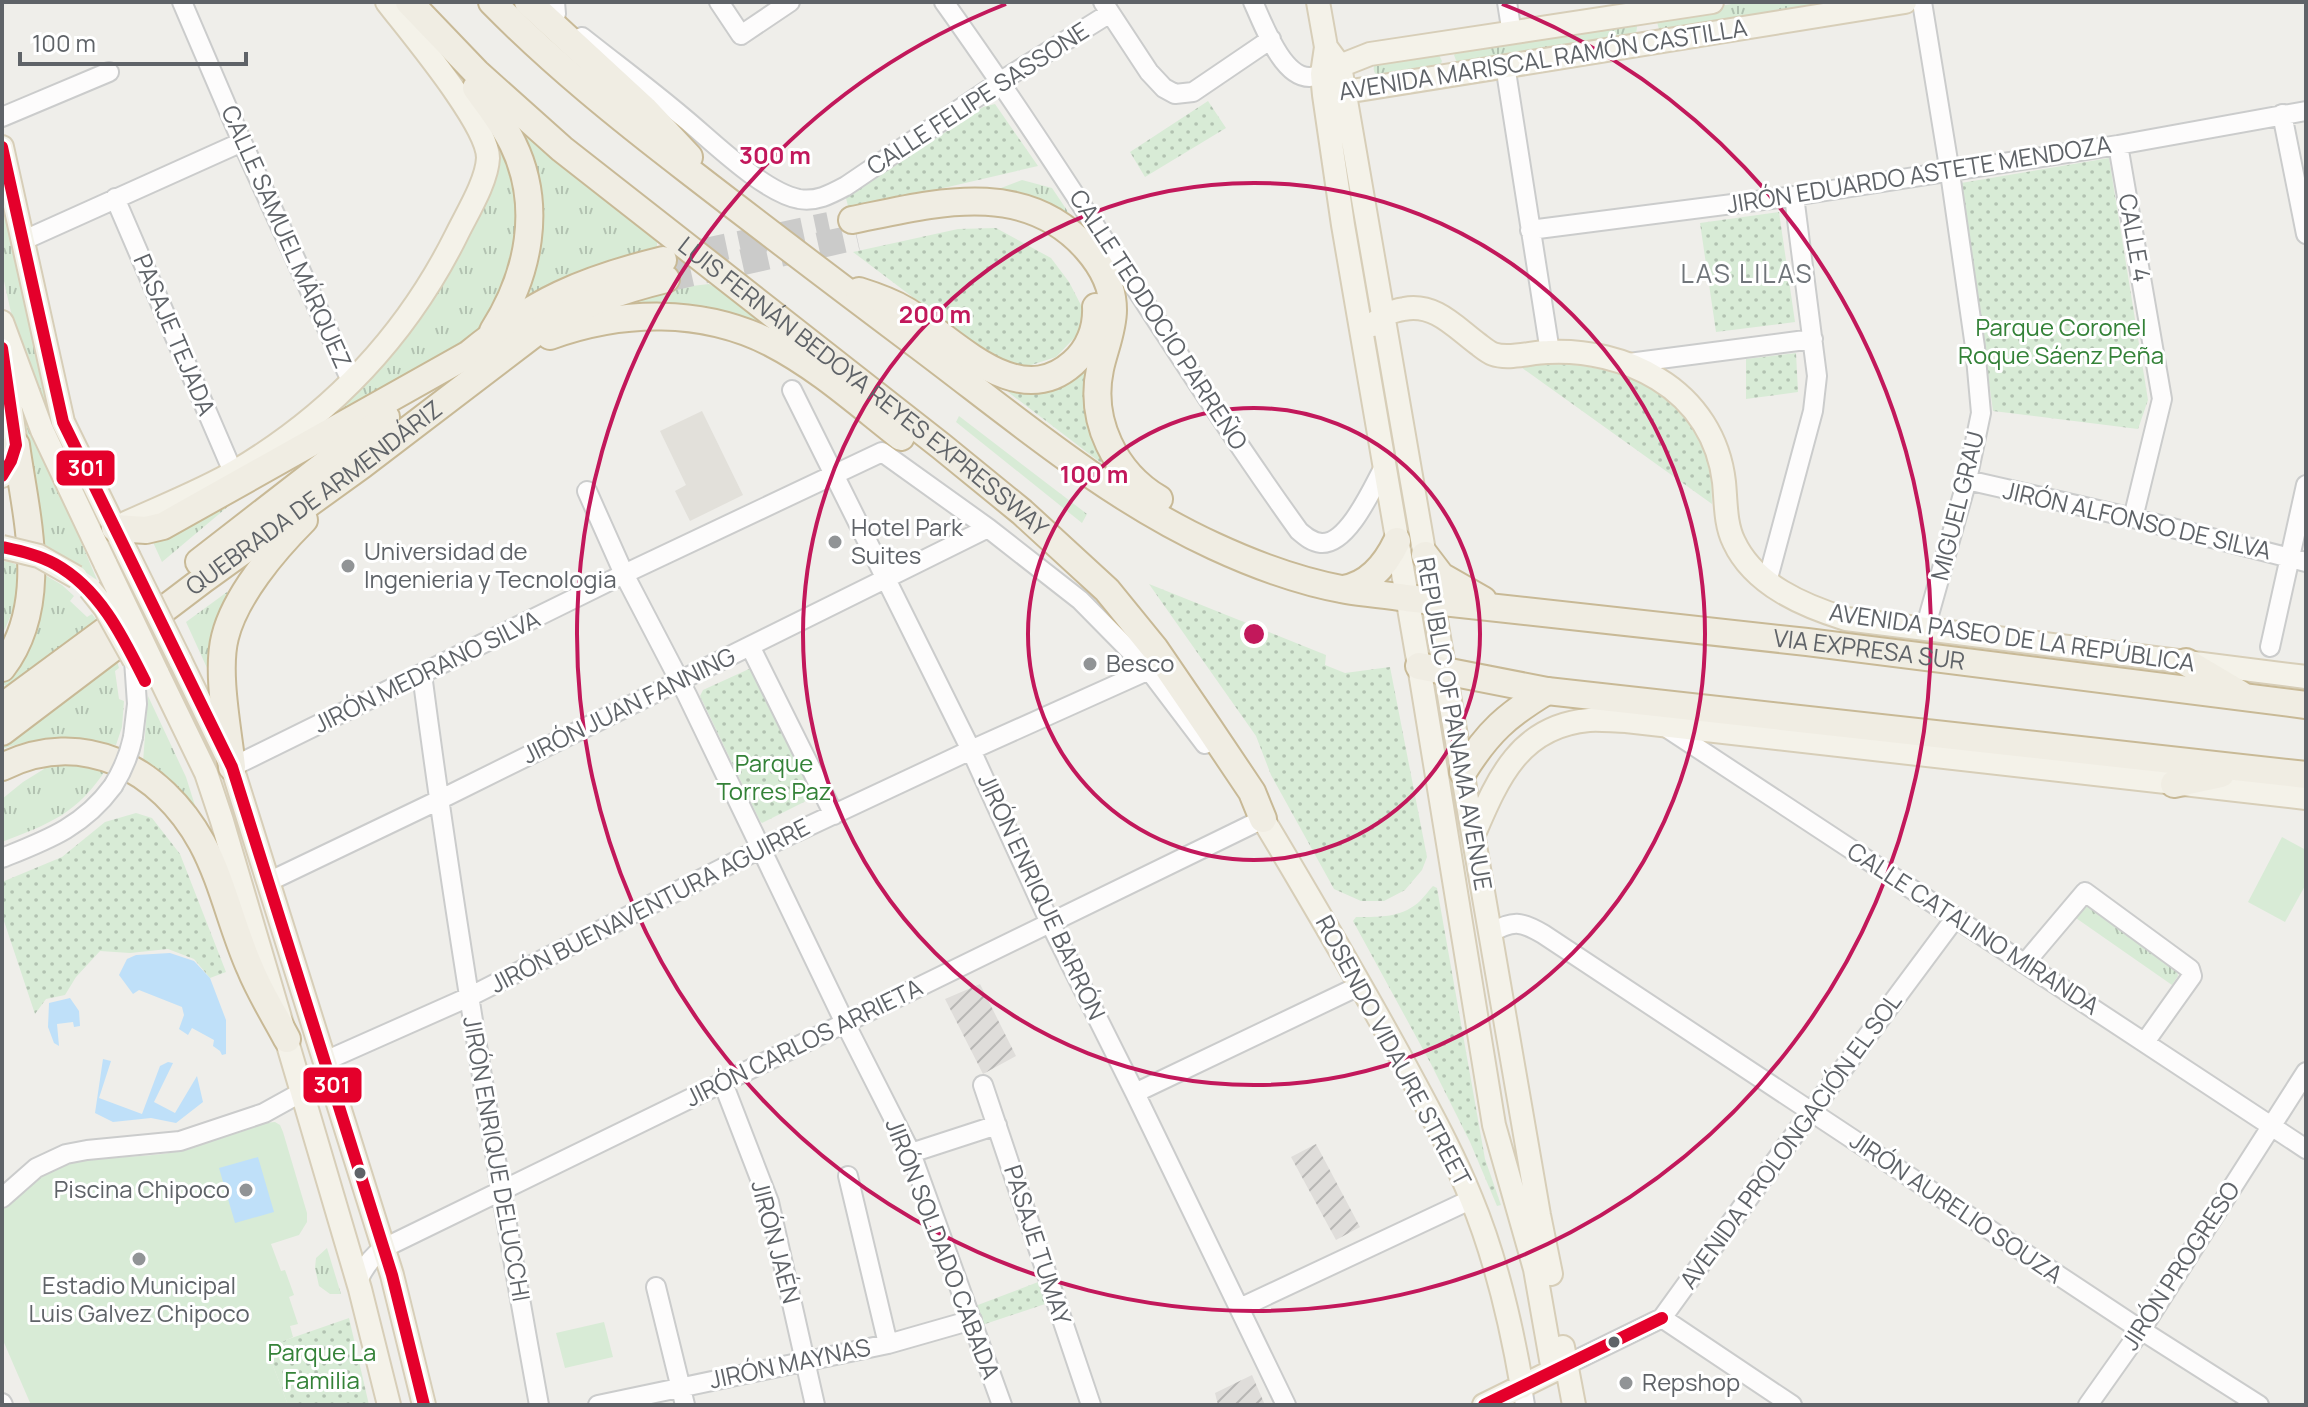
<svg xmlns="http://www.w3.org/2000/svg" width="2308" height="1407" font-family="Manrope,sans-serif">
<style>
.industrial{fill:url(#industrial-furrows)}
.education{fill:#e2e0da}
.grass{fill:url(#grass-tufts)}
.park{fill:url(#park-dots)}
.pitch{fill:#d8ebd6}
.water{fill:#bfe0f9}
.lines{fill:none;stroke-linecap:round;stroke-linejoin:round}
.highway-tunnel{stroke:#cbcbca;stroke-width:26;stroke-dasharray:26 13;stroke-linecap:butt}
.minor-casing{stroke:#cbcccc;stroke-width:22}
.major-casing{stroke:#d7ceb8;stroke-width:26}
.highway-casing{stroke:#c8b996;stroke-width:30}
.minor{stroke:#fdfcfc;stroke-width:18}
.major{stroke:#f4f2e9;stroke-width:22}
.highway{stroke:#f0ede3;stroke-width:26}
.minor-bridge-casing{stroke:#cbcccc;stroke-width:22;stroke-linecap:butt}
.major-bridge-casing{stroke:#d7ceb8;stroke-width:26;stroke-linecap:butt}
.minor-bridge{stroke:#fdfcfc;stroke-width:18}
.major-bridge{stroke:#f4f2e9;stroke-width:22}
.bus-1-casing{stroke:#fff;stroke-width:18}
.bus-1{stroke:#e4002b;stroke-width:12}
.ring{fill:none;stroke:#c2185b;stroke-width:4}
.poi-dot{fill:#919496;stroke:#fff;stroke-width:3}
.bus-dot{fill:#5f6368;stroke:#fff;stroke-width:3}
.labels{text-anchor:middle;stroke-width:6;stroke-linejoin:round;paint-order:stroke}
.street-label{font-size:24px;fill:#5f6368;stroke:#fff}
.park-label{font-size:24px;fill:#348238;stroke:#fff}
.poi-label{font-size:24px;fill:#5f6368;stroke:#fff;text-anchor:start}
.neighbourhood-label{font-size:26px;letter-spacing:2px;fill:#70757a;stroke:#fff}
.centre{fill:#c2185b;stroke:#fff;stroke-width:4}
.ring-label{font-size:24px;text-anchor:middle;font-weight:bold;fill:#c2185b;stroke:#fff;stroke-width:6;stroke-linejoin:round;paint-order:stroke}
.line-badge{stroke:#fff;stroke-width:3}
.badge-label{font-size:22px;text-anchor:middle;font-weight:bold;fill:#fff}
</style>
<defs>
<pattern id="industrial-furrows" width="10" height="10" patternUnits="userSpaceOnUse" patternTransform="scale(2)"><rect width="10" height="10" fill="#dfddda"/><path d="M-1 1l2-2M0 10L10 0M9 11l2-2" fill="none" stroke="#b8b7b5"/></pattern>
<pattern id="grass-tufts" width="24" height="20" patternUnits="userSpaceOnUse" patternTransform="scale(2)"><rect width="24" height="20" fill="#d8ebd6"/><path d="M3 7l-1-3M5 7V3M7 7l1-3M15 17l-1-3M17 17v-4M19 17l1-3" fill="none" stroke="#b2c2b1"/></pattern>
<pattern id="park-dots" width="8" height="8" patternUnits="userSpaceOnUse" patternTransform="scale(2)"><rect width="8" height="8" fill="#d8ebd6"/><path d="M2 2h.1M6 6h.1" fill="none" stroke="#b2c2b1" stroke-width="1.8" stroke-linecap="round"/></pattern>
</defs>
<rect width="100%" height="100%" fill="#efeeea"/>
<path class="industrial" d="M980,984L1016,1056L983,1074L945,999Z
M1316,1144L1360,1227L1336,1240L1291,1157Z
M1252,1375L1265,1405H1218L1215,1393Z"/>
<path class="education" d="M702,411L743,495L690,521L675,491L686,485L660,431Z"/>
<path class="grass" d="M1744,2H1875L1660,33L1657,22L1659,16Z
M1635,21L1637,27L1636,34L1633,37L1457,63L1454,55L1460,49Z
M1437,51L1442,61L1440,66L1378,76C1373,72 1373,68 1375,62Z
M515,125L657,240V252L509,318L521,287Z
M496,136L507,150L519,202L518,247L485,330L319,435L367,379L462,208Z
M1022,180L1052,188L1083,234L988,193Z
M2,197L56,429L51,431L14,326L2,272Z
M709,284L735,299L789,345L633,312L603,303L649,291Z
M17,398L24,406L97,580L51,549L38,543Z
M959,416L1087,514L1082,523L956,422Z
M256,483L162,562L152,540Z
M2,561L10,562L19,566C21,593 13,612 2,635Z
M253,573L213,681L186,622Z
M45,575L62,585L74,596L70,601L87,617L92,614L97,621L7,686L2,684V681C29,646 40,619 45,575Z
M116,657L119,668L115,671L119,699L124,701L122,727L116,745C69,736 48,734 2,749V740Z
M148,696L186,777L197,812L165,777L143,762Z
M46,762L107,768C77,814 51,823 2,842V799L23,782L44,769Z
M2084,904L2095,905L2177,972L2178,976L2172,985L2073,916Z
M327,1248L341,1294H330L319,1286L315,1268L316,1258Z"/>
<path class="park" d="M1208,101L1226,128L1145,177L1130,152Z
M995,104L1038,166L853,209L848,206L846,198L983,107Z
M2109,158L2148,400L2138,429L1993,411L1961,183Z
M1779,212L1795,322L1716,332L1700,223Z
M996,228L1051,258L1069,282L1083,309L1078,334L1056,357L1019,369L980,348L853,252L958,229Z
M1796,353L1798,392L1746,399V359Z
M1088,360C1085,378 1083,393 1087,411C1092,430 1104,447 1105,466L1008,392L1034,391Z
M1561,363C1589,367 1619,370 1645,383C1675,398 1703,427 1710,461C1713,475 1711,490 1712,504L1518,365Z
M1149,584L1326,655L1325,665L1345,673L1390,667L1427,857L1422,870L1405,890L1384,901H1361L1334,889L1271,775L1256,736Z
M749,669L753,670L816,796L762,823L760,821L700,696L703,690Z
M136,813L152,818L180,854L226,972L210,978L194,959L168,949L130,953L100,951L76,977L65,995L46,999L35,1014L2,915V882L62,857L105,822Z
M1433,886L1437,888L1485,1159L1501,1205L1497,1206L1470,1142L1431,1064L1353,921L1356,917C1379,917 1402,918 1420,901C1425,896 1429,890 1433,886Z
M1046,1279L1054,1301L976,1327L970,1308Z
M349,1318L369,1405H288L269,1355L272,1349L280,1342Z"/>
<path class="pitch" d="M2282,837L2306,850V884L2285,922L2248,902Z
M275,1122L280,1125L283,1132L307,1213V1222L299,1235L271,1244L281,1271L285,1270L294,1295L289,1297L298,1324L290,1326L293,1337L275,1345L269,1355L288,1405H31L2,1338V1210C18,1195 33,1176 54,1168C88,1155 133,1159 169,1153C205,1147 238,1124 275,1122Z
M604,1322L613,1357L565,1368L556,1333Z"/>
<path class="water" d="M170,953L194,961L210,978L226,1020V1054L222,1055L220,1051L213,1046L214,1040L192,1028L188,1035L179,1029L184,1015L182,1007L139,990L133,994L119,975L127,959L136,955Z
M70,998L79,1011L80,1026L74,1027L73,1022L57,1024L59,1046L54,1043L48,1027L49,1003Z
M103,1059L111,1061L99,1098L142,1114L160,1066L168,1062L173,1063L154,1102L175,1113L197,1076L203,1102L176,1123L151,1118L113,1122L95,1113Z
M258,1157L274,1212L235,1223L219,1168Z"/>
<g class="lines">
<path class="highway-tunnel" d="M663,260L829,225
M666,279L857,237"/>
<g class="minor-casing">
<path id="minor" d="M182,2L242,142L352,383
M555,2L556,14
M719,2L741,35L790,2
M944,2C1068,175 1175,358 1299,531C1306,537 1312,542 1321,543C1348,545 1373,487 1384,467
M1103,2L1149,72L1164,88L1175,94L1193,92L1271,39
M1253,2C1263,23 1282,78 1310,77C1312,77 1321,74 1322,74
M1507,2L1512,34
M1922,2L1950,173L1975,347L1981,413L1967,480L1925,629
M582,37C616,64 651,90 684,118C712,141 763,192 799,199C817,202 831,194 846,186L1001,81L1110,13
M1505,65L1550,352
M2282,114L2306,234
M2,117L109,72
M2118,145L2162,399L2133,518
M115,198L233,472
M1530,230L1794,196L2118,145L2306,111
M22,241L242,142
M1629,363L1813,339
M792,390L971,750L1050,923L1135,1093L1286,1405
M1967,480L2133,518L2306,562
M587,491L624,574L687,695L845,1023L911,1153L1002,1405
M1767,582L1813,411L1817,376L1794,196
M750,646L834,815
M2270,647L2306,485
M422,674C454,919 495,1162 539,1405
M1664,726L2306,1149
M133,737L137,704L134,660
M232,767L624,574L882,452L988,528L1080,600L1149,670L1205,744
M2,858C47,840 83,827 113,786
M268,882L439,800L988,528
M1490,933C1513,920 1521,921 1543,934L2141,1330L2259,1405
M2025,963L2085,892L2190,969L2192,976L2145,1042
M325,1061L469,997L762,848L971,750L1149,670
M723,1083L769,1202L815,1405
M983,1085L1091,1405
M1135,1093L1361,985
M911,1153L997,1125
M848,1176L888,1344
M2,1198L36,1168L66,1154L87,1150L180,1141L264,1113L302,1092
M358,1281C364,1267 371,1257 384,1248L1263,819L1257,812
M656,1287L685,1405
M1240,1308L1472,1199
M1662,1318L1792,1405
M1566,1365L1662,1318L1805,1120L1956,917
M1522,1387L1525,1405
M2,1403L3,1405
M598,1405L888,1344L972,1320
M2088,1405L2141,1330L2306,1072"/>
</g>
<g class="major-casing">
<path id="major" d="M1318,2L1326,47L1322,74L1324,95L1343,225L1419,666L1494,1125L1535,1269L1553,1371
M1326,47L1340,66L1539,1215L1551,1274
M1327,71L1370,54L1712,2
M1333,94L1905,2
M2,147L63,422L128,555
M2,322L42,430L106,565
M1373,325C1382,315 1391,311 1404,309C1435,303 1455,327 1478,344C1482,347 1488,352 1493,354C1509,360 1531,352 1548,352C1586,350 1626,359 1658,379C1696,402 1719,439 1724,482C1726,502 1725,524 1734,542C1754,585 1804,606 1846,619L2306,677
M2,476L11,461L16,445L3,353
M115,528C155,509 198,493 236,471C332,414 406,336 456,236C466,215 487,182 488,158C488,124 410,32 387,2
M180,660L232,767L392,1275L424,1405
M157,672L206,773L222,821L360,1289L389,1405
M1263,819C1312,901 1360,983 1406,1067C1429,1110 1453,1153 1471,1198C1496,1258 1511,1323 1522,1387
M1474,834C1498,778 1520,726 1589,720C1601,719 1614,721 1626,721L2306,798
M1563,1347L1574,1405
M1484,1405L1565,1365"/>
</g>
<g class="highway-casing">
<g id="highway">
<path id="s1" d="M409,2L477,73L562,149L941,446L1022,512L1107,590L1155,649L1209,728L1252,792L1263,819"/>
<path id="s2" d="M492,2C553,64 620,118 689,171C764,229 839,286 915,343C1010,414 1105,496 1214,546C1255,565 1301,582 1346,590C1365,593 1386,595 1406,598L1807,642L2306,705"/>
<path d="M528,2L644,109L689,157"/>
<path d="M476,88C489,106 503,123 513,144C543,206 529,275 493,331"/>
<path d="M852,220C932,204 1024,177 1087,249C1102,266 1113,287 1113,310C1113,330 1104,350 1100,369C1089,421 1115,473 1159,499"/>
<path d="M859,291C875,296 890,301 905,310C952,337 1016,414 1073,363C1089,349 1097,328 1096,307"/>
<path d="M550,336C622,310 702,308 771,343C818,367 860,405 901,437"/>
<path d="M115,528L146,530L163,526L469,354C534,301 582,280 663,260"/>
<path d="M1425,555L1441,576L1483,600"/>
<path d="M199,562L386,417"/>
<path d="M1343,589C1369,585 1386,564 1397,541"/>
<path d="M2186,662L2240,694"/>
<path d="M1419,666L1547,691L2306,775"/>
<path d="M2,668C51,604 26,517 16,445"/>
<path d="M2,707L132,611"/>
<path id="s3" d="M2,732L204,579L362,465L539,330C582,304 617,291 666,279"/>
<path d="M2,767C82,727 161,768 202,843C223,882 232,928 250,968C260,993 275,1016 287,1039"/>
<path d="M232,767C228,730 216,672 225,637C235,596 274,550 304,520"/>
<path d="M1463,772C1488,732 1507,715 1547,691"/>
<path d="M2174,784L2221,774"/>
</g>
</g>
<use href="#minor" class="minor"/>
<use href="#major" class="major"/>
<use href="#highway" class="highway"/>
<g class="minor-bridge-casing">
<path id="minor-bridge" d="M113,786C123,770 129,756 133,737"/>
</g>
<g class="major-bridge-casing">
<path id="major-bridge" d="M2,547L39,556L76,577
M128,555L180,660
M106,565L157,672
M90,589L105,608L134,660"/>
</g>
<use href="#minor-bridge" class="minor-bridge"/>
<use href="#major-bridge" class="major-bridge"/>
<g class="bus-1-casing">
<path id="bus-1" d="M2,147L63,422L232,767L392,1275L424,1405
M2,348L16,445L11,461L2,476
M2,547C20,551 39,555 55,564C100,589 123,637 145,681
M1484,1405L1662,1318"/>
</g>
<use href="#bus-1" class="bus-1"/>
</g>
<g class="ring">
<circle cx="1254" cy="634" r="226"/>
<circle cx="1254" cy="634" r="451"/>
<path d="M1502 4A677 677 0 1 1 1006 4"/>
</g>
<g class="poi-dot">
<circle cx="835" cy="542" r="8"/>
<circle cx="348" cy="566" r="8"/>
<circle cx="1090" cy="664" r="8"/>
<circle cx="246" cy="1190" r="8"/>
<circle cx="139" cy="1259" r="8"/>
<circle cx="1626" cy="1383" r="8"/>
</g>
<g class="bus-dot">
<circle cx="360" cy="1173" r="7"/>
<circle cx="1614" cy="1342" r="7"/>
</g>
<g class="labels">
<g class="street-label">
<text transform="translate(1543 60) rotate(-9)" y="8">AVENIDA MARISCAL RAMÓN CASTILLA</text>
<text transform="translate(978 99) rotate(-33)" y="8">CALLE FELIPE SASSONE</text>
<text transform="translate(1919 175) rotate(-9)" y="8">JIRÓN EDUARDO ASTETE MENDOZA</text>
<text transform="translate(286 237) rotate(66)" y="8">CALLE SAMUEL MÁRQUEZ</text>
<text transform="translate(2134 238) rotate(80)" y="8">CALLE 4</text>
<text transform="translate(1158 320) rotate(57)" y="8">CALLE TEODOCIO PARREÑO</text>
<text transform="translate(174 335) rotate(67)" y="8">PASAJE TEJADA</text>
<text dy="8" stroke="none"><textPath href="#s1" startOffset="596">LUIS FERNÁN BEDOYA REYES EXPRESSWAY</textPath></text>
<text dy="8" stroke="none"><textPath href="#s3" startOffset="390">QUEBRADA DE ARMENDÁRIZ</textPath></text>
<text transform="translate(1958 506) rotate(-76)" y="8">MIGUEL GRAU</text>
<text transform="translate(2137 521) rotate(13)" y="8">JIRÓN ALFONSO DE SILVA</text>
<text transform="translate(2012 638) rotate(8)" y="8">AVENIDA PASEO DE LA REPÚBLICA</text>
<text dy="8" stroke="none"><textPath href="#s2" startOffset="1572">VIA EXPRESA SUR</textPath></text>
<text transform="translate(427 672) rotate(-26)" y="8">JIRÓN MEDRANO SILVA</text>
<text transform="translate(629 706) rotate(-26)" y="8">JIRÓN JUAN FANNING</text>
<text transform="translate(1454 724) rotate(80)" y="8">REPUBLIC OF PANAMA AVENUE</text>
<text transform="translate(1041 897) rotate(65)" y="8">JIRÓN ENRIQUE BARRÓN</text>
<text transform="translate(650 906) rotate(-27)" y="8">JIRÓN BUENAVENTURA AGUIRRE</text>
<text transform="translate(1973 929) rotate(33)" y="8">CALLE CATALINO MIRANDA</text>
<text transform="translate(804 1043) rotate(-26)" y="8">JIRÓN CARLOS ARRIETA</text>
<text transform="translate(1393 1051) rotate(62)" y="8">ROSENDO VIDAURE STREET</text>
<text transform="translate(1791 1141) rotate(-54)" y="8">AVENIDA PROLONGACIÓN EL SOL</text>
<text transform="translate(496 1159) rotate(80)" y="8">JIRÓN ENRIQUE DELUCCHI</text>
<text transform="translate(1956 1208) rotate(34)" y="8">JIRÓN AURELIO SOUZA</text>
<text transform="translate(775 1242) rotate(75)" y="8">JIRÓN JAÉN</text>
<text transform="translate(1037 1245) rotate(72)" y="8">PASAJE TUMAY</text>
<text transform="translate(942 1249) rotate(69)" y="8">JIRÓN SOLDADO CABADA</text>
<text transform="translate(2181 1266) rotate(-57)" y="8">JIRÓN PROGRESO</text>
<text transform="translate(790 1364) rotate(-12)" y="8">JIRÓN MAYNAS</text>
</g>
<g class="park-label">
<text x="2061" y="336">Parque Coronel<tspan x="2061" dy="28">Roque Sáenz Peña</tspan></text>
<text x="774" y="772">Parque<tspan x="774" dy="28">Torres Paz</tspan></text>
<text x="322" y="1361">Parque La<tspan x="322" dy="28">Familia</tspan></text>
</g>
<g class="poi-label">
<text x="851" y="536">Hotel Park<tspan x="851" dy="28">Suites</tspan></text>
<text x="364" y="560">Universidad de<tspan x="364" dy="28">Ingenieria y Tecnologia</tspan></text>
<text x="1106" y="672">Besco</text>
<text x="230" y="1198" text-anchor="end">Piscina Chipoco</text>
<text x="139" y="1294" text-anchor="middle">Estadio Municipal<tspan x="139" dy="28">Luis Galvez Chipoco</tspan></text>
<text x="1642" y="1391">Repshop</text>
</g>
<g class="neighbourhood-label">
<text x="1747" y="283">LAS LILAS</text>
</g>
</g>
<circle cx="1254" cy="634" r="12" class="centre"/>
<g class="ring-label">
<text x="775" y="164">300 m</text>
<text x="935" y="323">200 m</text>
<text x="1094" y="483">100 m</text>
</g>
<g class="line-badge">
<rect x="55" y="449" width="61" height="38" rx="8" fill="#e4002b"/>
<rect x="302" y="1066" width="61" height="38" rx="8" fill="#e4002b"/>
</g>
<g class="badge-label">
<text x="86" y="476">301</text>
<text x="332" y="1093">301</text>
</g>
<rect width="2308" height="1407" fill="none" stroke="#5f6368" stroke-width="8"/>
<path d="M20 52v12h226v-12" fill="none" stroke="#5f6368" stroke-width="4"/>
<text x="32" y="52" font-size="24" fill="#5f6368" stroke="#ffffff" stroke-width="6" paint-order="stroke">100 m</text>
</svg>
